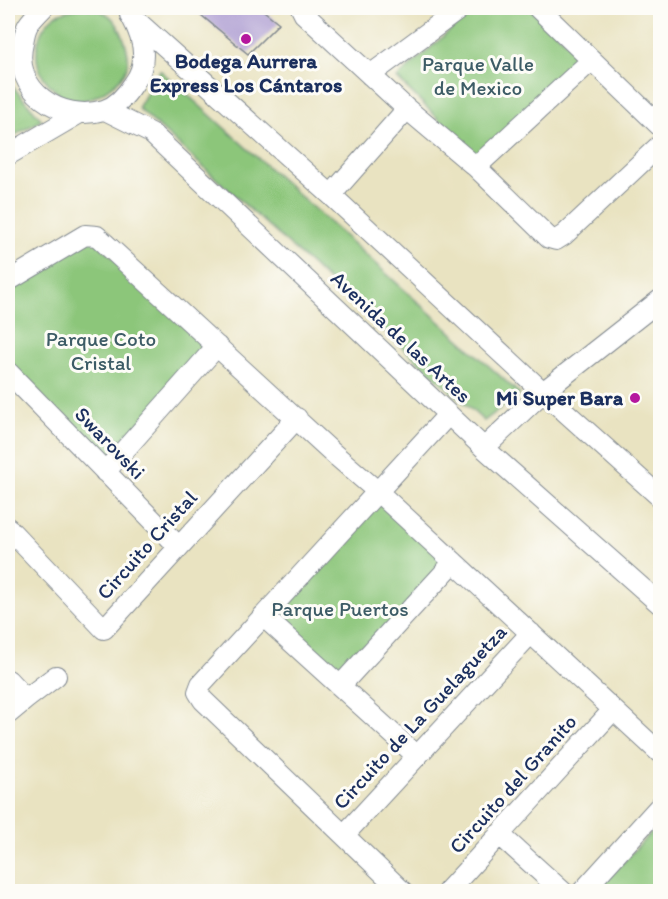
<svg xmlns="http://www.w3.org/2000/svg" width="668" height="899" font-family="Itim,sans-serif">
<style>
.green{fill:#8cc67a;stroke:#547a6c;stroke-width:1.5}
.building{fill:#af9fd3}
.lines{fill:none;stroke-linecap:round;stroke-linejoin:round}
.minor-casing{stroke:#828990;stroke-width:22}
.minor{stroke:#fff;stroke-width:20}
.poi-dot{fill:#b5179e;stroke:#fdfcf7;stroke-width:2}
.labels{text-anchor:middle;stroke-width:6;stroke-linejoin:round;paint-order:stroke}
.poi-label{font-size:21px;font-weight:bold;fill:#1b2f5e;stroke:#fdfcf7}
.park-label{font-size:21px;fill:#3d5c66;stroke:#fdfcf7}
.street-label{font-size:21px;fill:#1b2f5e;stroke:#fdfcf7}
</style>
<rect width="100%" height="100%" fill="#fdfcf7"/>
<filter id="ink" filterUnits="userSpaceOnUse"><feTurbulence type="fractalNoise" baseFrequency=".0167" numOctaves="2"/><feDisplacementMap in="SourceGraphic" scale="12" xChannelSelector="R" yChannelSelector="G"/><feConvolveMatrix kernelMatrix="1 2 1 2 8 2 1 2 1" color-interpolation-filters="sRGB"/></filter>
<filter id="wash" filterUnits="userSpaceOnUse"><feTurbulence type="fractalNoise" baseFrequency=".008" numOctaves="4" result="noise"/><feDisplacementMap in="SourceGraphic" scale="24" xChannelSelector="R" yChannelSelector="G"/><feGaussianBlur stdDeviation="1.35" result="paint"/><feColorMatrix in="noise" values="0 0 0 0 0 0 0 0 0 0 0 0 0 0 0 0 0 1.4 0 .05"/><feComposite in="paint" operator="in"/></filter>
<g filter="url(#wash)">
<rect width="100%" height="100%" fill="#e9e3c1"/>
<path class="green" d="M80,8C87,8 96,9 103,12C119,18 131,50 127,67C123,83 92,102 76,101C63,100 51,88 44,78C31,58 36,31 54,16C61,11 72,10 80,8Z
M475,8H530L585,60L478,158L397,78Z
M160,70L520,394L484,421L138,108Z
M8,81L42,120L8,139Z
M92,238L210,346L102,464L8,368V288Z
M377,495L451,563L342,681L269,616Z
M660,823V891H596Z"/>
<g id="blocks">
<path class="building" d="M198,8H260L279,23L248,54L195,10Z"/>
</g>
</g>
<g filter="url(#ink)">
<use href="#blocks" fill-opacity="0" stroke="#828990" stroke-width="1.5"/>
<g class="lines">
<g class="minor-casing">
<path id="minor" d="M43,8C38,13 32,19 28,25C25,30 24,37 23,43C11,90 61,123 104,110C117,106 127,94 134,83C149,63 143,38 132,18
M301,8L304,14L407,109L476,167L549,238L556,240L564,235L660,145
M538,8L660,126
M130,15L331,195L543,392L660,497
M370,75L461,8
M105,110L151,133L484,448L660,604
M8,155L78,114
M476,167L592,60
M331,195L407,109
M8,281L85,235L97,236L333,453L377,491L660,753
M8,372L178,546
M484,448L543,392L660,300
M105,472L217,346
M8,528L104,629L297,418
M263,616L417,756
M8,680L26,699L8,714
M340,686L454,562
M26,699L56,676
M499,834L563,892
M344,835L531,633
M403,892L203,700L198,692L201,684L448,415
M447,892L613,710
M582,892L660,806"/>
</g>
<use href="#minor" class="minor"/>
</g>
</g>
<g class="poi-dot">
<circle cx="246" cy="39" r="6"/>
<circle cx="635" cy="398" r="6"/>
</g>
<g class="labels">
<g class="poi-label">
<text x="246" y="68">Bodega Aurrera<tspan x="246" dy="24">Express Los Cántaros</tspan></text>
<text x="623" y="405" text-anchor="end">Mi Super Bara</text>
</g>
<g class="park-label">
<text x="478" y="71">Parque Valle<tspan x="478" dy="24">de Mexico</tspan></text>
<text x="101" y="346">Parque Coto<tspan x="101" dy="24">Cristal</tspan></text>
<text x="340" y="616">Parque Puertos</text>
</g>
<g class="street-label">
<text transform="translate(401 337) rotate(43)" y="7">Avenida de las Artes</text>
<text transform="translate(110 443) rotate(46)" y="7">Swarovski</text>
<text transform="translate(147 545) rotate(-48)" y="7">Circuito Cristal</text>
<text transform="translate(420 717) rotate(-47)" y="7">Circuito de La Guelaguetza</text>
<text transform="translate(513 784) rotate(-48)" y="7">Circuito del Granito</text>
</g>
</g>
<rect width="668" height="899" fill="none" stroke="#fdfcf7" stroke-width="30"/>
</svg>
